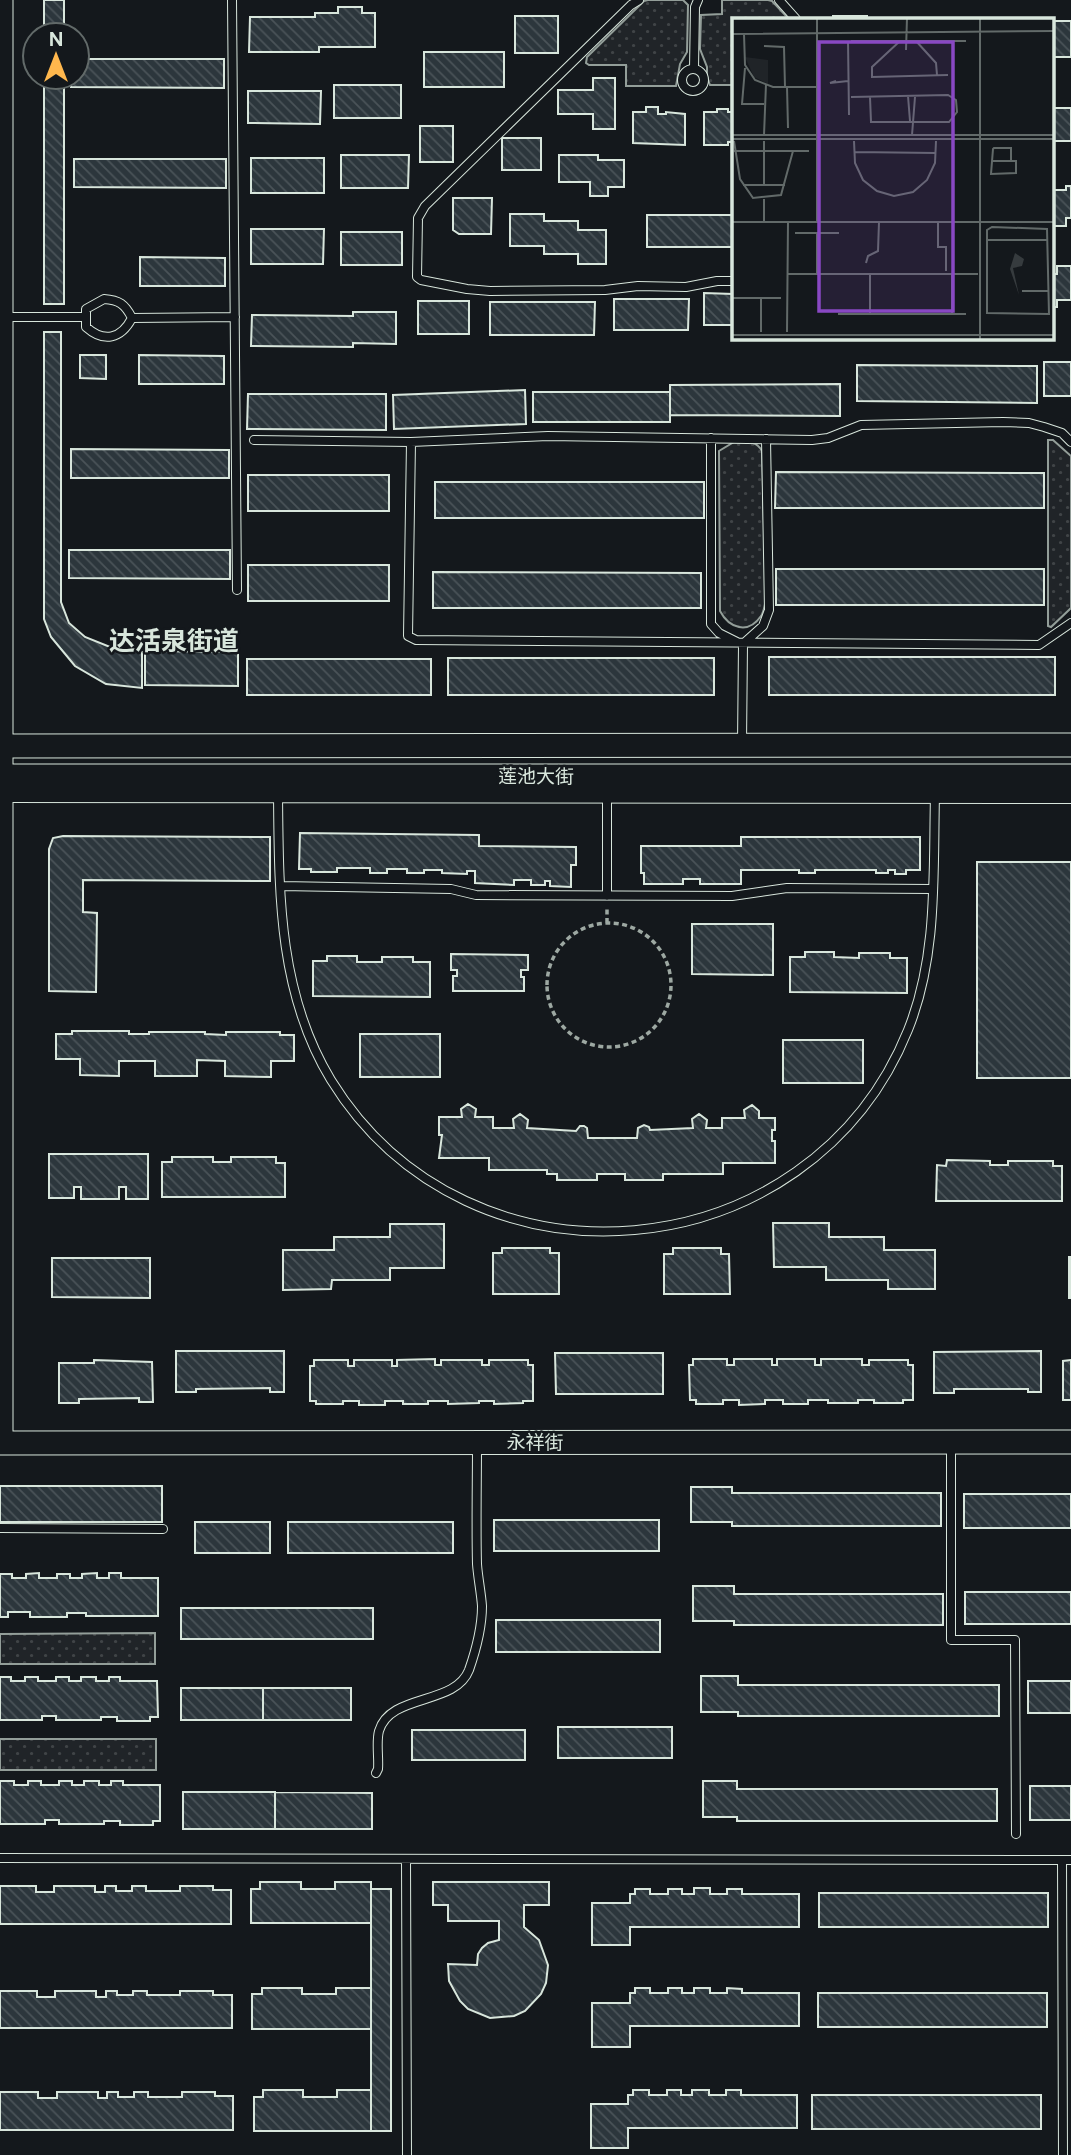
<svg xmlns="http://www.w3.org/2000/svg" width="1071" height="2155" font-family="Figtree,'Noto Sans SC',sans-serif">
<style>
.grass{fill:url(#grass-dots);stroke:#939e99;stroke-width:2}
.building{fill:url(#building-back-hatch);stroke:#d8e6dc;stroke-width:2}
.lines{fill:none;stroke-linecap:round;stroke-linejoin:round}
.lane-casing{stroke:#d8e6dc;stroke-width:10}
.street-casing{stroke:#d8e6dc;stroke-width:18}
.secondary-casing{stroke:#d8e6dc;stroke-width:25}
.path{stroke:#9da8a2;stroke-width:3.5;stroke-dasharray:5 3.5;stroke-linecap:butt}
.lane{stroke:#14181c;stroke-width:8}
.street{stroke:#14181c;stroke-width:16}
.secondary{stroke:#14181c;stroke-width:23}
.labels{text-anchor:middle;stroke-width:5;stroke-linejoin:round;paint-order:stroke}
.street-label{font-size:19px;fill:#d8e6dc;stroke:#14181c}
.district-label{font-size:26px;font-weight:bold;fill:#d8e6dc;stroke:#14181c}
.inset-road{fill:none;stroke:#626a69;stroke-width:2}
.view{fill:#8948c3;fill-opacity:0.15;stroke:#8948c3;stroke-width:3.5}
.inset-edge{fill:none;stroke:#d8e6dc;stroke-width:3.5}
</style>
<defs>
<pattern id="grass-dots" width="8" height="8" patternUnits="userSpaceOnUse" patternTransform="scale(1.75)"><rect width="8" height="8" fill="#202428"/><path d="M2 2h.1M6 6h.1" fill="none" stroke="#404447" stroke-width="1.8" stroke-linecap="round"/></pattern>
<pattern id="building-back-hatch" width="6" height="6" patternUnits="userSpaceOnUse" patternTransform="scale(1.75)"><rect width="6" height="6" fill="#2c363c"/><path d="M-1 5l2 2M0 0l6 6M5-1l2 2" fill="none" stroke="#4a5358"/></pattern>
</defs>
<rect width="100%" height="100%" fill="#14181c"/>
<path class="grass" d="M648,0H683L688,5L687,52L680,64L676,86H626V65H589L586,63L587,57L644,1Z
M722,0H768L772,1L789,19H733V85H710L707,77V67L700,49L701,15L722,14Z
M1048,440H1053L1071,456V608L1051,627L1048,626Z
M734,442C746,442 756,440 762,451L766,599C765,604 764,612 761,616C748,635 729,628 720,611L719,451Z
M155,1633V1664H0V1634Z
M0,1739H156V1770H0Z"/>
<path class="building" d="M44,0H64V35H44Z
M338,7H362V13H375V47H319V52H249L250,17H315V13H338Z
M515,16H558V53H515Z
M833,16H867V19H833Z
M1052,21H1071V57H1052Z
M424,52H504V87H424Z
M77,59H224V88L71,87V77H77Z
M44,77H64V304H44Z
M593,78H615V129H593V114H558V90H593Z
M334,85H401V118H334Z
M248,91H321L320,124L248,123Z
M646,107H658V114H666V112L685,114V145L633,143V112H646Z
M1052,108H1071V141H1052Z
M717,109H728V112H733V142H728V145H704V112H717Z
M420,126H453V162H420Z
M502,138H541V170H502Z
M341,155H409L408,188H341Z
M559,155H598V160H624V187H608V196H590V182H559Z
M251,158H324V193H251Z
M74,159H226V188L74,187Z
M1066,186H1071V218H1066V226H1052V190H1066Z
M453,198H492L491,234H459L453,230Z
M510,214H544V221H578V230H606V264H578V254H544V246H510Z
M647,215H733V247H647Z
M251,229H324L323,264H251Z
M341,232H402V265H341Z
M140,257L225,258V286H140Z
M1057,266H1071V300H1057V307H1052V274H1057Z
M704,293L733,294V325H704Z
M614,299H689L688,330H614Z
M418,301H469V334H418Z
M490,302H595L594,335H490Z
M353,312H396V344L353,343V347L251,346L252,315L353,316Z
M44,332H61V602L69,623L85,637L115,649L142,652V688L106,684L75,666L51,637L44,619Z
M80,355H106V379L80,378Z
M139,355L224,356V384H139Z
M1044,362H1071V396H1044Z
M857,365L1037,366V403L857,401Z
M840,384V416L670,415V385Z
M525,390L526,424L394,429L393,395Z
M533,392H670V422H533Z
M248,394H386V430L247,429Z
M71,449L229,450V478H71Z
M776,472L1044,473V508H775Z
M248,475H389V511H248Z
M435,482H704V518H435Z
M69,550H230V579L69,578Z
M248,565H389V601H248Z
M776,569H1044V605H776Z
M433,572L701,573V608H433Z
M145,651L238,652V686L145,685Z
M769,657H1055V695H769Z
M448,658H714V695H448Z
M247,659H431V695H247Z
M300,833L479,835V846L576,847V865H571V887L550,886V881H545V885H531V880H514V885L475,883V871H467V874L442,873V870H424V873H407V869H387V873H370V868H337V872H311V869H299Z
M63,836L270,837V881L83,880V912L97,913L96,992L49,991V849L53,838Z
M741,837H920V870H906V874H895V870H888V873H876V870H815V873H799V870H741V884H700V879H683V884H644V873H641V846H741Z
M977,862H1071V1078H977Z
M692,924H773V975L692,974Z
M805,952H834V957L859,958V953H890V958H907V993L790,992V957H805Z
M451,954L528,955V970H521V977H524V991H453V976H457V970H451Z
M327,956H357V962H382V957H413V962H430V997L313,996V961H327Z
M72,1031H129V1034H149V1032H205V1034L226,1035V1032H280V1035H294V1061H271V1077L225,1076V1061L197,1060V1076H155V1061H119V1076L80,1075V1059H56V1034H72Z
M360,1034H440V1077H360Z
M783,1040H863V1083H783Z
M468,1104L476,1109L475,1117H493V1128H514L513,1119L520,1114L528,1120L527,1128L576,1131L580,1126H584L587,1128L588,1138H637L638,1128L644,1125L649,1127L650,1130L693,1128L692,1119L699,1114L707,1120L706,1128H722V1118H745L744,1110L752,1105L759,1111V1118H775V1130H772V1141H775V1163H723V1174H663V1180H625V1174H597V1180H557V1174H547V1170H489V1158H439L442,1135H439V1117H462L461,1109Z
M49,1154H148V1199H126V1187H119V1199H81V1187H74V1198H49Z
M172,1157H213V1162H231V1157H276V1163H285V1197H162V1162H172Z
M947,1160L990,1161V1165H1008V1161H1053V1166H1062V1201H936L937,1165L946,1166Z
M773,1223H829V1237H884V1250H935V1289H888V1280H826V1267H774Z
M390,1224H444V1268H390V1280H332L331,1289L283,1290V1250H334V1237H390Z
M502,1248H550V1253H559V1294H493V1253H502Z
M673,1248H721V1254H729L730,1294H664V1254H673Z
M1069,1257H1071V1298H1069Z
M52,1258H150V1298L52,1297Z
M176,1351H284V1392H270V1388L196,1389V1392H176Z
M1041,1351V1392H1028V1389H954V1393H934V1352Z
M555,1353H663V1394H556Z
M435,1359V1365H441V1360H482V1365H489V1360H528V1365H533V1401H523V1403L494,1404V1401H479V1403L448,1404V1401H428V1404H403V1401H385V1405H359V1401H343V1404H316V1401H310V1366H314V1360H348V1366H354V1360H392V1366H397V1360Z
M693,1359H727V1365H734V1359H772V1365H777V1359H815V1365H821V1359H862V1365H869V1360H908V1365H913V1400H903V1403H874V1400H858V1403H828V1400H808V1404H783V1400H765V1404L739,1405V1400H723V1404H696V1400H690L689,1365H693Z
M94,1360L152,1362L153,1402H139V1398L79,1399V1403H59V1363H94Z
M1071,1360V1400H1063V1361Z
M0,1486H162V1522H0Z
M691,1487H732V1493H941V1526H732V1522H691Z
M964,1494H1071V1528H964Z
M494,1520H659V1551H494Z
M195,1522H270V1553H195Z
M288,1522H453V1553H288Z
M39,1573V1578H57V1574H70V1578H82V1574L97,1573V1578H109V1573H121V1578H158V1616H86V1613H67V1617H30V1612H8V1617H0V1574H12V1578H26V1574Z
M693,1586H734V1594H943V1625H734V1621H693Z
M965,1592H1071V1624H965Z
M181,1608H373V1639H181Z
M496,1620H660V1652H496Z
M701,1676H738V1685H999V1716H738V1712H701Z
M0,1677H11V1681H25V1677H38V1681H56V1677H69V1681H81V1677H96V1681H109V1677H120V1681H157L158,1717H150V1721H117V1717H101V1720H56V1716H42V1720H0Z
M1028,1681H1071V1713H1028Z
M181,1688H263V1720H181Z
M263,1688H351V1720H263Z
M558,1727H672V1758H558Z
M412,1730H525V1760H412Z
M0,1781H14V1785H28V1781H41V1785H59V1781H72V1785H84V1781H99V1785H111V1781H123V1785H160V1821H153V1825H120V1821H104V1824H59V1820H45V1824H0Z
M703,1781H737V1789H997V1821H737V1817H703Z
M1030,1786H1071V1820H1030Z
M183,1792H275V1829H183Z
M275,1792L372,1793V1829H275Z
M260,1882H301V1889H335V1882H371V1923H251V1889H260Z
M433,1882H549V1905H524V1927L539,1940L548,1965L546,1983L541,1994L525,2011L514,2016L490,2018L468,2009L460,2001L449,1981L448,1964L477,1965L478,1954L482,1948L488,1943L499,1940V1921H448V1905H433Z
M0,1886H36V1892H54V1886H95V1892H105V1886H116V1891H132V1886H146V1891H180V1886H213V1890H231V1924H0Z
M694,1888H710V1894H727V1889H742V1894H799V1927H630V1945H592V1903H630V1894H635V1889H650V1894H668V1889H682V1894H694Z
M371,1889H391V2131H371Z
M819,1893H1048V1927H819Z
M262,1988H302V1994H336V1988H371V2029H252V1994H262Z
M635,1988H650V1993H668V1988H682V1993H694V1988H710V1993H727V1988L742,1989V1993H799V2026H630V2047H592V2003H630V1993H635Z
M0,1991H37V1997H55V1991H96V1997H106V1991H117V1995H133V1991H147V1995H180V1991H213V1995H232V2028H0Z
M818,1993H1047V2027H818Z
M263,2090H303V2097H337V2090H371V2131H254V2097H263Z
M633,2090H649V2095H667V2090H681V2095H692V2090H709V2095H726V2090H741V2095H797V2128H628V2148H591V2104H628V2095H633Z
M0,2092H38V2098H57V2092H98V2098H107V2092H118V2097H134V2092H148V2097H182V2092H215V2096H233V2130H0Z
M812,2095H1041V2129H812Z"/>
<g class="lines">
<g class="lane-casing">
<path id="lane" d="M232,0L237,590
M639,0L631,5L425,206L418,218L417,277L421,280L467,289L490,291L605,290L638,286L686,287L717,281H733
M779,0L796,19
M682 80a11 11 0 1 1 22 0a11 11 0 1 1-22 0Z
M694,69L695,7L698,0
M104,299C119,300 125,304 132,318C121,339 104,343 86,327V309Z
M2,317H86
M132,318L235,317
M711,438V624L719,633L737,642
M254,440L411,442L548,436L812,440L828,438L861,425L1003,422L1029,423L1044,427L1062,433L1071,442
M411,442L408,636L416,640L1039,645L1071,623
M744,643L763,626L769,610L766,439
M742,743L743,644
M278,794C279,893 278,993 331,1080C469,1304 810,1273 908,1030C938,956 933,873 935,795
M281,886L451,889L476,895L732,896L787,888L932,889
M607,896V795
M951,1445V1640H1015L1016,1834
M0,1528L163,1529
M376,1773L378,1769C379,1758 376,1742 379,1731C390,1693 455,1706 469,1670C476,1650 482,1627 482,1606C481,1592 478,1578 477,1564C476,1524 477,1484 477,1445
M0,1858L1071,1860
M406,1859L407,2155
M1062,1860L1063,2155"/>
</g>
<g class="street-casing">
<path id="street" d="M0,794L1071,795"/>
</g>
<g class="secondary-casing">
<path id="secondary" d="M0,746L1071,745
M0,776H1071
M0,1443L1071,1442
M1,1443V0"/>
</g>
<path class="path" d="M547 985a62 62 0 1 1 124 0a62 62 0 1 1-124 0Z
M607,923V908"/>
<use href="#lane" class="lane"/>
<use href="#street" class="street"/>
<use href="#secondary" class="secondary"/>
</g>
<g class="labels">
<g class="street-label">
<text x="536" y="783">莲池大街</text>
<text x="535" y="1449">永祥街</text>
</g>
<g class="district-label">
<text x="174" y="650">达活泉街道</text>
</g>
</g>
<g transform="translate(732 18)">
<rect width="322" height="322" fill="#14181c"/>
<path d="M13,39L36,42V66L22,59Z" fill="#202428"/>
<path d="M283,235L292,241L290,248L281,250L287,277L278,251Z" fill="#363b3e"/>
<path class="inset-road" d="M248,0V322M0,16L322,13M12,16L13,47L23,62L41,69H85M116,23L117,97M119,23H234M168,23L140,49V59L216,57M184,23L204,45L205,57M32,28L52,29L53,69M174,32L175,0M13,50L10,86H32M104,63L98,65L116,63M55,69L56,110M176,78L178,103M119,79L216,77L224,82L225,94L217,104H139L138,79M0,117H322M32,117L34,66M180,117L183,79M0,121H322M2,123L8,161L21,180L49,177L61,133M32,123V167M122,123L123,145L131,162L145,173L162,178L181,174L195,162L203,145L204,123M2,133H77M122,134L204,135M261,143H284V155L259,156L261,131L262,130H279V143M11,167H53M32,181V203M0,204H322M85,204V0M206,204V229H214V253M260,209L315,211L317,296L255,295V212ZM63,215H107M255,222H315M134,245L136,238L146,233L147,204M56,256H246M85,256V215M138,256V296M220,256V296M290,273H316M0,280H49M106,296H234M29,314V280M55,314L56,204M0,317H322"/>
<path class="view" d="M87,24H221V293H87Z"/>
<rect width="322" height="322" class="inset-edge"/>
</g>
<g transform="translate(56 56)"><circle r="33" fill="#14181c" stroke="#626a69" stroke-width="2"/>
<path d="M0-5L12 26L0 18L-12 26Z" fill="#ffb74d"/>
<text y="-10" font-size="19" font-weight="bold" text-anchor="middle" fill="#d8e6dc">N</text>
</g>
</svg>
